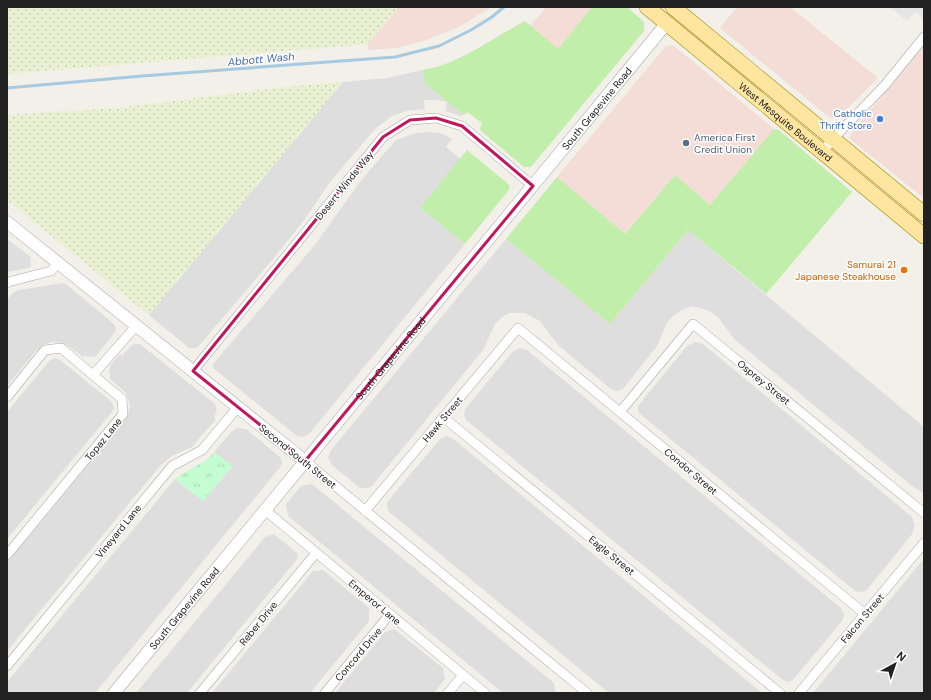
<svg xmlns="http://www.w3.org/2000/svg" width="931" height="700" font-family="'DM Sans',sans-serif">
<style>
.residential{fill:#dfdede}
.commercial{fill:#f3ddd6}
.farmland{fill:url(#farmland-dots)}
.grass{fill:#c1eeab}
.park{fill:url(#park-tufts)}
.parking{fill:#e5e5e5}
.lines{fill:none;stroke-linecap:round;stroke-linejoin:round}
.stream{stroke:#a6cae2;stroke-width:3}
.minor-casing{stroke:#a8a8a8;stroke-width:10}
.tertiary-casing{stroke:#a8a8a8;stroke-width:13}
.primary-casing{stroke:#9f8500;stroke-width:16}
.minor{stroke:#fff;stroke-width:9}
.tertiary{stroke:#fff;stroke-width:12}
.primary{stroke:#ffe6a0;stroke-width:15}
.marked{fill:none;stroke:#c2185b;stroke-width:3;stroke-linejoin:round}
.shop-dot{fill:#3f7fe0;stroke:#fff;stroke-width:1.5}
.service-dot{fill:#5c6f8a;stroke:#fff;stroke-width:1.5}
.food-dot{fill:#e8710a;stroke:#fff;stroke-width:1.5}
.labels{text-anchor:middle;stroke-width:3;stroke-linejoin:round;paint-order:stroke}
.street-label{font-size:10px;fill:#212121;stroke:#fff}
.shop-label{font-size:10px;fill:#366cbe;stroke:#fff;text-anchor:end}
.service-label{font-size:10px;fill:#4e5e75;stroke:#fff;text-anchor:start}
.food-label{font-size:10px;fill:#c56008;stroke:#fff;text-anchor:end}
.water-label{font-size:11px;font-style:italic;fill:#466cb9;stroke:#fff}
</style>
<defs>
<pattern id="farmland-dots" width="8" height="8" patternUnits="userSpaceOnUse"><rect width="8" height="8" fill="#eaf1d2"/><path d="M2 2h.1M6 6h.1" fill="none" stroke="#c8ceb4" stroke-width="1.8" stroke-linecap="round"/></pattern>
<pattern id="park-tufts" width="24" height="20" patternUnits="userSpaceOnUse"><rect width="24" height="20" fill="#c4fdd2"/><path d="M3 7l-1-3M5 7V3M7 7l1-3M15 17l-1-3M17 17v-4M19 17l1-3" fill="none" stroke="#a8d9b4"/></pattern>
</defs>
<rect width="100%" height="100%" fill="#f2f0e8"/>
<path class="residential" d="M423,70L425,84L464,115L461,116L445,111L447,102L436,100H424L425,109L407,111L392,116L376,128L330,182L305,219L273,259L197,348H189L149,315L343,82L387,78Z
M429,132L441,133L452,139L446,147L461,159L420,208L465,244L309,434L302,437L297,436L213,368V364L314,246L359,183L388,149L395,141L407,136L416,133Z
M688,230L924,427V454L923,455L924,456V493L913,487L734,339L718,317L710,311L693,306L684,309L674,315L667,323L657,346L623,389L617,391L611,389L558,345L540,321L525,313H510L502,317L495,324L483,350L371,487L366,488H360L332,465L328,458L331,450L506,239L610,324Z
M7,239L31,257L30,264L32,265L28,268L7,272Z
M63,283L67,285L114,324L116,328L115,332L97,355L94,357L85,356L83,357L67,345L58,342H51L43,345L36,351L7,386V299L14,292L19,290Z
M695,342L703,344L912,517L915,525L912,534L866,591L860,592L855,591L639,413L638,410V406L687,346Z
M134,344H140L215,404L217,411L214,417L216,419L192,447L172,456L160,466L7,651V563L126,419L130,407L129,401L125,392L110,379L109,370L110,366L120,354L122,356L130,347Z
M520,348L527,350L842,609L844,615L842,621L793,680L788,682L783,680L466,420L464,414L466,408L513,351Z
M55,358L60,360L112,402L114,408L112,412L7,539V412L50,360Z
M237,428L246,429L280,457L282,462L281,466L95,693H7V682L175,479L203,501L232,467L214,452L231,432Z
M447,436L452,438L762,693H609L389,512L387,507V502L440,439Z
M312,484L554,683L556,693H503L288,516L286,504L301,486Z
M274,534L297,553L298,558L187,693H136L265,537Z
M924,559V693H813L921,562Z
M323,570L369,608V621L310,693H212L313,571Z
M394,629L443,668L445,679L434,693H335L385,632Z"/>
<path class="commercial" d="M399,7H491L459,27L427,40L396,48L368,50V44Z
M546,7H592L558,49L530,26Z
M737,7H790L878,78L840,116L834,118L829,117L720,28Z
M670,45L674,46L774,129L710,205L675,175L625,234L557,177L665,47Z
M924,45V198L850,139V135Z"/>
<path class="farmland" d="M7,7H399L368,44L7,74Z
M343,82L149,315L7,200V115L116,108L284,87Z"/>
<path class="grass" d="M592,7H627L643,21L644,24V31L531,167H524L482,132L480,129L482,123L467,112L464,115L425,84L423,70C460,64 492,38 525,21L558,49Z
M774,129L779,130L852,192L766,294L688,230L610,324L506,239L557,177L625,234L675,175L710,205Z
M467,150L507,183L510,187L508,191L465,244L420,208Z"/>
<path class="park" d="M214,452L232,466L203,501L175,479C188,468 204,465 214,452Z"/>
<path class="parking" d="M890,7H924V19L915,12L907,21Z"/>
<g class="lines">
<path class="stream" d="M7,88L142,76L395,57L439,46L471,30L492,17L504,7"/>
<g class="minor-casing">
<path id="minor" d="M822,152L833,139L885,85L924,37
M7,283L8,282L51,271L58,263
M193,371L383,137L410,120L436,118L462,126L533,186
M7,397L45,350L61,348L93,375
M620,412L693,324L924,513
M443,417L780,693
M305,461L587,693
M265,510L485,693
M365,511L518,328L865,614
M7,555L123,414L122,399L93,375L136,326
M7,666L172,466L202,450L238,407
M200,693L316,553
M325,693L390,614
M448,693L463,675
M799,693L924,543"/>
</g>
<g class="tertiary-casing">
<g id="tertiary">
<path d="M7,222L305,461"/>
<path id="s1" d="M114,693L667,23"/>
</g>
</g>
<g class="primary-casing">
<g id="primary">
<path id="s2" d="M647,7L924,236"/>
<path d="M673,7L924,214"/>
</g>
</g>
<use href="#minor" class="minor"/>
<use href="#tertiary" class="tertiary"/>
<use href="#primary" class="primary"/>
</g>
<path class="marked" d="M436,118L462,126L533,186L305,461L193,371L383,137L410,120Z"/>
<circle class="shop-dot" cx="880" cy="119" r="4"/>
<circle class="service-dot" cx="686" cy="143" r="4"/>
<circle class="food-dot" cx="904" cy="270" r="4"/>
<g class="labels">
<g class="street-label">
<text dy="4" stroke="none"><textPath href="#s1" startOffset="758">South Grapevine Road</textPath></text>
<text dy="4" stroke="none"><textPath href="#s2" startOffset="180">West Mesquite Boulevard</textPath></text>
<text transform="translate(344 185) rotate(-51)" y="4">Desert Winds Way</text>
<text dy="4" stroke="none"><textPath href="#s1" startOffset="434">South Grapevine Road</textPath></text>
<text transform="translate(764 382) rotate(39)" y="4">Osprey Street</text>
<text transform="translate(442 419) rotate(-50)" y="4">Hawk Street</text>
<text transform="translate(103 439) rotate(-51)" y="4">Topaz Lane</text>
<text transform="translate(298 456) rotate(39)" y="4">Second South Street</text>
<text transform="translate(691 471) rotate(40)" y="4">Condor Street</text>
<text transform="translate(118 531) rotate(-51)" y="4">Vineyard Lane</text>
<text transform="translate(612 555) rotate(39)" y="4">Eagle Street</text>
<text transform="translate(375 602) rotate(40)" y="4">Emperor Lane</text>
<text dy="4" stroke="none"><textPath href="#s1" startOffset="110">South Grapevine Road</textPath></text>
<text transform="translate(862 618) rotate(-50)" y="4">Falcon Street</text>
<text transform="translate(258 623) rotate(-51)" y="4">Reber Drive</text>
<text transform="translate(358 654) rotate(-50)" y="4">Concord Drive</text>
</g>
<g class="shop-label">
<text x="872" y="117">Catholic<tspan x="872" dy="12">Thrift Store</tspan></text>
</g>
<g class="service-label">
<text x="694" y="141">America First<tspan x="694" dy="12">Credit Union</tspan></text>
</g>
<g class="food-label">
<text x="896" y="268">Samurai 21<tspan x="896" dy="12">Japanese Steakhouse</tspan></text>
</g>
<g class="water-label">
<text transform="translate(261 59) rotate(-5)" y="4">Abbott Wash</text>
</g>
</g>
<rect width="931" height="700" fill="none" stroke="#212121" stroke-width="16"/>
<g transform="translate(895 664) rotate(40)" stroke="#ffffff" stroke-width="3" paint-order="stroke">
<path d="M0-3L7 15L0 10L-7 15Z" fill="#212121"/>
<text y="-6" font-size="11" font-weight="bold" text-anchor="middle" fill="#212121">N</text>
</g>
</svg>
